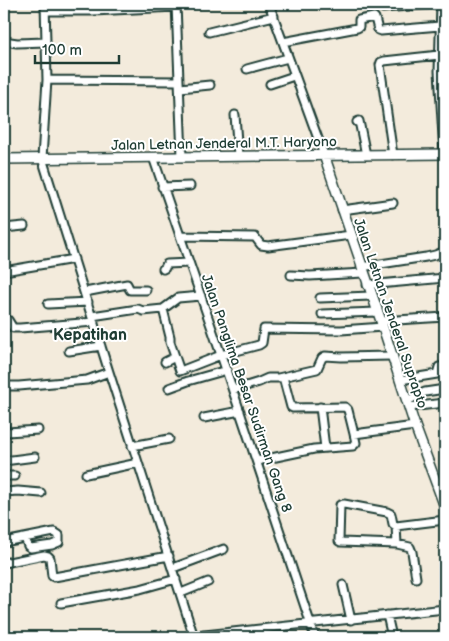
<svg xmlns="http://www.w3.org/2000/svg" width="449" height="641" font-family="'Balsamiq Sans',sans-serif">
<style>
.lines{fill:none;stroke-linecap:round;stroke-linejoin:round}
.minor-casing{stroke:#1f3d34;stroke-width:11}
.major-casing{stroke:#1f3d34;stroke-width:12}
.minor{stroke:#fff;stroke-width:7}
.major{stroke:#fff;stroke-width:9}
.labels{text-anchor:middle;stroke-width:4;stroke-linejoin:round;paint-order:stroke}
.street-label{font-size:14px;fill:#1f3d34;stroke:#fff}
.quarter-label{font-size:16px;font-weight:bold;fill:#1f3d34;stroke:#fff}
</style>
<rect width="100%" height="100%" fill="#f3ebdc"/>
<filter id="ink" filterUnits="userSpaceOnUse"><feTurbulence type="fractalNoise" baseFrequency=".02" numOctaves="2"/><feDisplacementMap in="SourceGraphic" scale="10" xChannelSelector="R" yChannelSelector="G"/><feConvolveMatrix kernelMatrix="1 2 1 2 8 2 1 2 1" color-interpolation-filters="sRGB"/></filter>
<g filter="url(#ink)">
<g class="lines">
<g class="minor-casing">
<path id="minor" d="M45,4L47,80L42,158L109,372L194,637
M176,4L182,157
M269,4L324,155
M441,4L439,71L444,154
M383,8L436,4
M45,11H93L176,7
M209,32L274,16
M4,41L17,43L46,42
M283,42L357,28L359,27V20L374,17L375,18L378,30L381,31L440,26
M247,69L288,58
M47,80L179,81
M270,84L294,76
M180,88L210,85
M235,115L238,156
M357,122L359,121L366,155
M393,155L380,65L381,62L384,61L439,55
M153,157L221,355L315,637
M162,187L190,186
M342,210L393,203
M4,228L24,226
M180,236L255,237L261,245L268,246L351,235
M361,267L426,257L435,255L445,251
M163,269L165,268L166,265L167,264L189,263
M4,271L74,259
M291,275L310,276L363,273
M367,285L445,278
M85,292L127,284L130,290H146
M320,298L371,296
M48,304L88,302
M163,309L170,337V342L180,371L221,355L259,345L262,343L264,329L341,330L383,327
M322,314L377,312
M92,316L138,309L143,311L163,309L178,298L201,296
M4,319L8,320L13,328H20L94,322
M381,321L445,317
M69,351L101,346
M165,362L175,357
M283,377L291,407L293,408L345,407L348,410L354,434
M400,380L437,374L439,367L445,366
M4,386H19L87,380L109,372
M169,388L188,381L227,370
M233,390L259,382L268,378H278L317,369L322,358L325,356L341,357L391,356
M407,401L425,392L445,389
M320,407L325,448
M409,407L445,403
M204,418L240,411
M4,423L5,430L7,432L38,430
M132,446L169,439
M4,461L35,457
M257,461L314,449L353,446L356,443L354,434L415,426
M86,474L138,463
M4,476H15
M4,492L18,491L41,493
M396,526L397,544
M4,542L54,532L59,535V542L52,545L31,548L28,546L25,538
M4,563L44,555L48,556L50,558L52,576L54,577L169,556
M173,568L224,549
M416,578L412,552L410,547L397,544L341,542L339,541L340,505L344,504L387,512L391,514L393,524L396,526L445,520
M343,585L351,620
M181,593L208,582
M61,603L140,589L176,579
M387,615L392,637
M186,637L445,609"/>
</g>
<g class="major-casing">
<path id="major" d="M324,155L381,321L415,426L445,507
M4,159L445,154"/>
</g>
<use href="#minor" class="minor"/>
<use href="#major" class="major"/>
</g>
</g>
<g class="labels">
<g class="street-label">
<text transform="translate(224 143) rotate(-1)" y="5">Jalan Letnan Jenderal M.T. Haryono</text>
<text transform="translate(391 313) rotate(71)" y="5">Jalan Letnan Jenderal Suprapto</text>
<text transform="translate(247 393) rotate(71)" y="5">Jalan Panglima Besar Sudirman Gang 8</text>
</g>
<g class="quarter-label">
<text x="90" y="340">Kepatihan</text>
</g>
</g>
<rect width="449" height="641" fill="none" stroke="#fff" stroke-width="20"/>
<rect x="10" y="10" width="429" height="621" fill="none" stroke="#1f3d34" stroke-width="2" filter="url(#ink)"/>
<path d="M35 55v8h84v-8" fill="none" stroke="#1f3d34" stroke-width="2.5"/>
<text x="42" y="55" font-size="15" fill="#1f3d34" stroke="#ffffff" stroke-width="4" paint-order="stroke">100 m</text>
</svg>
